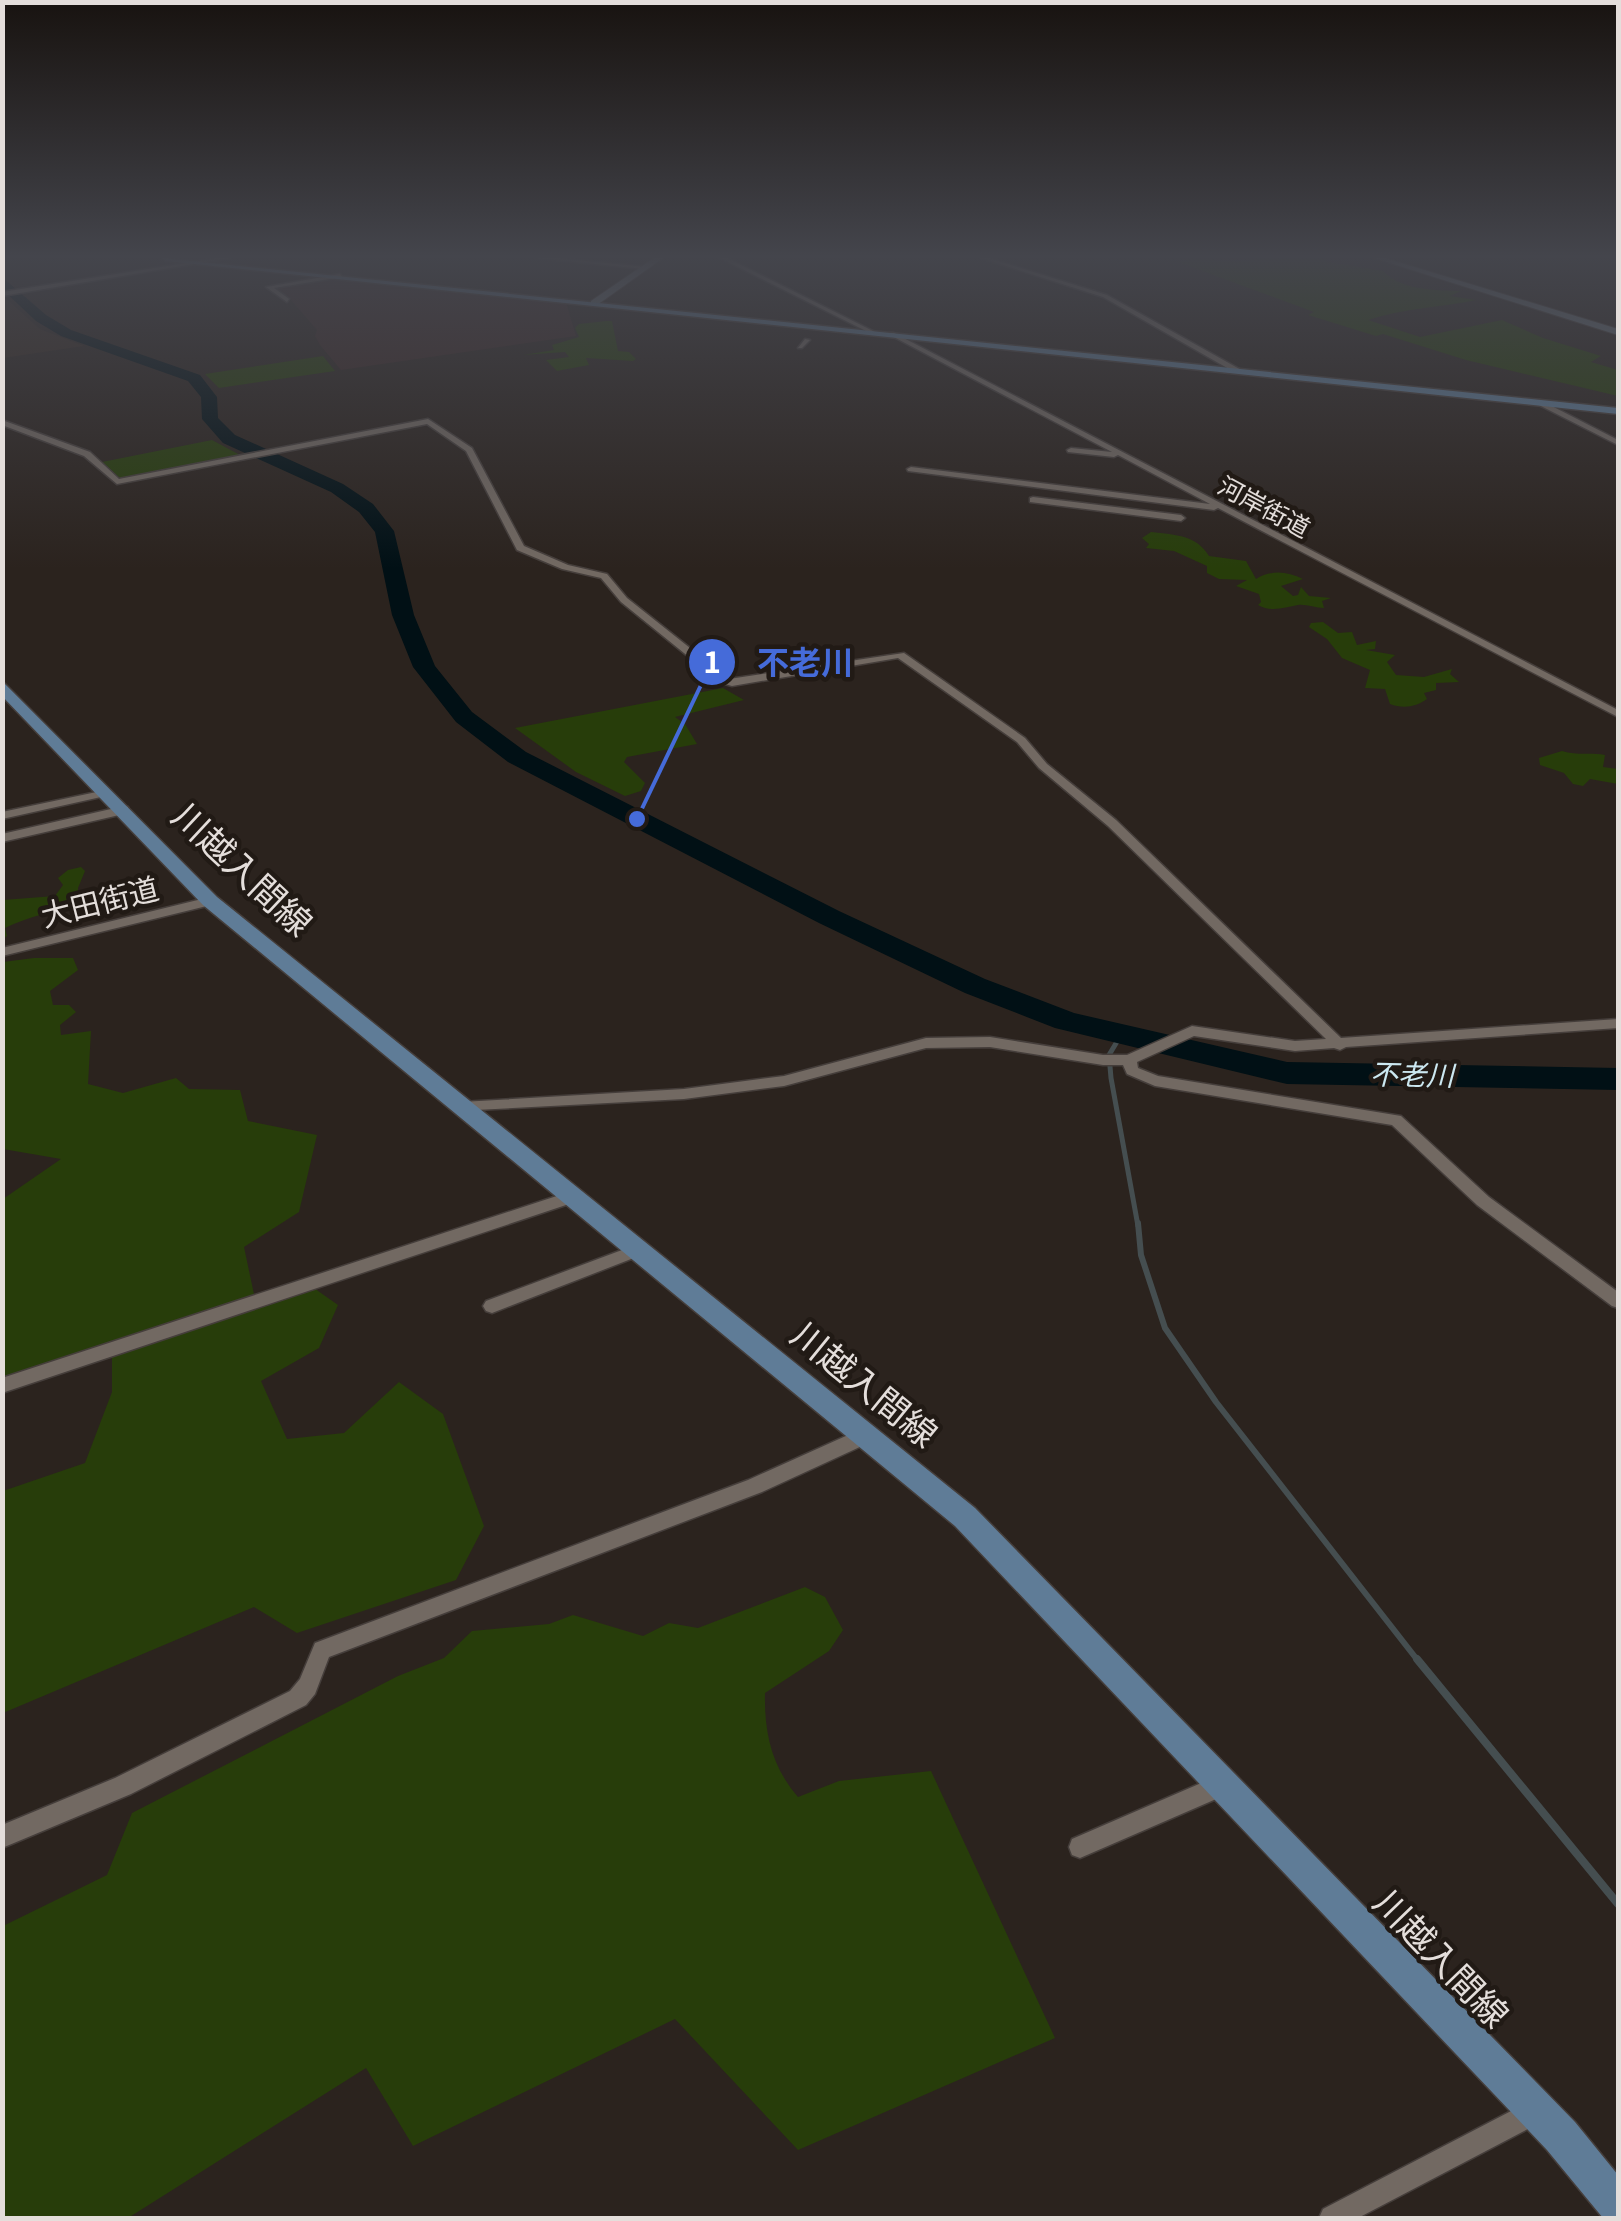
<svg xmlns="http://www.w3.org/2000/svg" width="1621" height="2221" font-family="Georgia,'Noto Sans JP',serif">
<style>
.built{fill:#362920}
.education{fill:#3a2624}
.green{fill:#273d0a}
.lines{fill:none;stroke-linecap:round;stroke-linejoin:round}
.stream-far2{stroke:#454e50;stroke-width:5}
.stream-far1{stroke:#454e50;stroke-width:6}
.stream{stroke:#454e50;stroke-width:8}
.river{fill:#011015;fill-rule:evenodd}
.street-casing{stroke:#453e3b;stroke-width:3}
.secondary-casing{stroke:#453e3b;stroke-width:2}
.primary-casing{stroke:#453e3b;stroke-width:3}
.street{fill:#726962;fill-rule:evenodd}
.secondary{fill:#68737c;fill-rule:evenodd}
.primary{fill:#5f7c97;fill-rule:evenodd}
.labels{text-anchor:middle;stroke-width:9;stroke-linejoin:round;paint-order:stroke}
.far-street-label{font-size:25px;fill:#e4dedb;stroke:#211a15}
.far-water-label{font-size:28px;font-style:italic;fill:#cce8f1;stroke:#211a15}
.street-label{font-size:30px;fill:#e4dedb;stroke:#211a15}
.near-street-label{font-size:35px;fill:#e4dedb;stroke:#211a15}
.leader{fill:none;stroke:#456bd9;stroke-width:4}
.callout-dot{fill:#456bd9;stroke:#211a15;stroke-width:4}
.mark-label{font-size:30px;text-anchor:middle;font-weight:bold;fill:#fff}
.callout-label{font-size:32px;text-anchor:middle;font-weight:bold;fill:#456bd9;stroke:#211a15;stroke-width:9;stroke-linejoin:round;paint-order:stroke}
</style>
<rect width="100%" height="100%" fill="#2b231e"/>
<path class="built" d="M2,295L40,329L84,346L3,358Z"/>
<path class="education" d="M338,278L566,302L576,336L341,370L320,345L315,336L317,330L290,299L274,288Z"/>
<path class="green" d="M1259,258H1323L1328,262L1383,271C1401,290 1432,290 1461,291L1450,296L1476,300C1443,307 1404,308 1368,320L1420,337L1502,320L1543,338L1601,356L1591,362L1618,370V396L1466,360L1383,334L1376,336L1308,315L1314,312L1178,262C1206,253 1228,268 1259,258Z
M606,321H612L618,351L629,352L636,359L633,361L586,358L589,365L557,371L546,360L569,357L565,352L523,355L554,350L552,345L579,337L575,328L579,324Z
M323,356L335,371L219,388L205,374Z
M212,440L240,455L121,479L102,462Z
M1151,532C1177,535 1196,535 1209,556L1246,561L1256,579C1270,570 1287,571 1303,579L1281,586L1293,596L1298,595L1301,587L1309,596L1331,598L1322,601L1324,608C1315,608 1306,604 1298,605C1285,607 1272,613 1258,605L1261,602L1259,594L1236,586L1247,580L1219,579L1207,573V566L1174,551L1146,548L1149,544L1142,538Z
M1323,622L1338,633L1352,632L1357,645L1376,641L1375,649L1366,650L1395,655L1387,662L1396,675L1424,677L1452,669L1450,674L1459,682L1436,683V690L1424,693L1427,699C1416,707 1403,709 1390,704L1385,689L1365,688L1370,670L1342,658L1327,639L1309,627L1311,623Z
M723,688L744,700L675,717L685,724L697,744L627,757L624,762L645,783L641,791L625,796L576,772L515,728Z
M1562,751C1578,756 1590,752 1605,755L1603,767L1618,769V784L1590,779L1583,786L1573,784L1564,773L1540,765L1539,758Z
M81,867L85,871L78,888V900C55,913 28,916 5,928L7,936L3,939V900L55,896L63,885L58,878L68,870Z
M34,958H73L78,970L50,991L53,1005H69L76,1012L60,1025L61,1035L91,1031L88,1084L123,1093L176,1078L189,1089L240,1090L248,1121L317,1135L299,1212L244,1247L255,1299L311,1286L338,1305L319,1348L261,1381L287,1439L344,1433L399,1382L443,1414L484,1526L456,1580L297,1633L254,1607L3,1713V1491L85,1463L112,1392V1353L3,1388V1199L61,1159L3,1149V962Z
M805,1587L825,1597L843,1630L829,1651L765,1693C764,1733 772,1767 798,1797L839,1781L931,1771L1055,2038L798,2150L675,2019L413,2146L366,2068L128,2218H3V1926L107,1875L132,1813L398,1676L444,1658L472,1631L549,1624L573,1615L643,1636L669,1623L698,1628Z"/>
<g class="lines">
<path class="stream-far2" d="M1121,1035L1109,1055L1111,1078L1138,1226"/>
<path class="stream-far1" d="M1138,1223L1141,1255L1165,1328L1216,1402L1419,1662"/>
<path class="stream" d="M1417,1659L1618,1904"/>
<path class="river" d="M2,277L46,315L71,330L200,375L217,397L218,418L235,435L343,484L373,504L394,531L414,615L435,666L472,712L526,752L839,911L985,979L1074,1013L1287,1062L1618,1068V1090L1287,1084L1055,1028L965,993L819,923L508,762L456,722L413,667L392,615L375,532L359,512L331,492L223,443L202,419L201,397L188,381L61,336L36,321L2,289Z"/>
<g class="street-casing">
<path id="street" d="M218,258H230L2,296V292Z
M536,258H556L647,267L644,269Z
M720,258H727L875,332L870,333Z
M981,258H989L1107,295L1243,371L1236,373L1103,297Z
M340,274L342,277L274,288L289,299L287,302L266,287Z
M890,333H894L1618,710V717L1218,508L1214,510L908,471L907,469L911,467L1210,504L1118,455L1114,457L1068,452L1067,450L1071,448L1112,452L890,335Z
M805,339L810,340L802,348H798Z
M1540,400L1618,440V445L1537,404Z
M428,419L472,448L524,546L568,565L607,574L627,598L729,679L904,653L1025,738L1047,764L1116,820L1341,1038L1618,1019V1028L1346,1047L1340,1050L1334,1048L1295,1051L1194,1036L1137,1062L1138,1068L1158,1076L1401,1116L1489,1197L1618,1292V1308L1612,1306L1477,1205L1392,1125L1155,1086L1127,1074L1123,1065H1103L990,1047L926,1048L784,1086L684,1099L456,1111L454,1107L461,1102L684,1089L784,1076L926,1038L990,1037L1103,1055H1127L1192,1026L1295,1041L1326,1039L1108,826L1039,768L1017,742L898,658L732,686L721,683L621,602L601,578L562,569L517,550L466,451L427,424L117,484L84,456L2,425V420L90,452L119,479Z
M1033,497L1181,515L1185,518L1181,521L1030,502V498Z
M106,790L112,793L110,795L2,819V812Z
M124,806L128,807V813L2,842V834Z
M210,897L216,901L215,904L2,956V948Z
M572,1191L578,1193L580,1197L578,1201L2,1393V1378Z
M638,1244L644,1246L646,1250L644,1254L492,1313L486,1311L483,1306L486,1301Z
M868,1426L875,1428L877,1434L875,1440L762,1492L329,1657L315,1694L306,1705L131,1794L2,1848V1825L115,1778L290,1691L300,1679L315,1643L748,1480Z
M1222,1774L1230,1777L1233,1785L1230,1793L1080,1858L1072,1855L1069,1847L1072,1839Z
M1536,2098L1545,2102L1549,2111L1545,2120L1358,2218H1319L1323,2209Z"/>
</g>
<g class="secondary-casing">
<path id="secondary" d="M654,258H663L597,305H591V301Z
M1374,258H1385L1618,329V335Z"/>
</g>
<g class="primary-casing">
<path id="primary" d="M162,258L1618,408V414L166,261Z
M2,681L217,897L975,1508L1575,2122L1618,2175V2218H1603L1547,2150L955,1526L203,905L2,696Z"/>
</g>
<use href="#street" class="street"/>
<use href="#secondary" class="secondary"/>
<use href="#primary" class="primary"/>
</g>
<linearGradient id="sky" x2="0" y2="1"><stop stop-color="#181310"/><stop offset="0.45" stop-color="#44454c"/><stop offset="1" stop-color="#44454c" stop-opacity="0"/></linearGradient>
<rect width="1621" height="569" fill="url(#sky)"/>
<g class="labels">
<g class="far-street-label">
<text transform="translate(1264 507) rotate(28)" y="9">河岸街道</text>
</g>
<g class="far-water-label">
<text transform="translate(1412 1075) rotate(1)" y="10">不老川</text>
</g>
<g class="street-label">
<text transform="translate(100 903) rotate(-14)" y="10">大田街道</text>
</g>
<g class="near-street-label">
<text transform="translate(242 870) rotate(43)" y="12">川越入間線</text>
<text transform="translate(864 1385) rotate(39)" y="12">川越入間線</text>
<text transform="translate(1441 1959) rotate(46)" y="12">川越入間線</text>
</g>
</g>
<path class="leader" d="M637 819L712 662"/>
<g class="callout-dot">
<circle cx="637" cy="819" r="10"/>
<circle cx="712" cy="662" r="25"/>
</g>
<g class="mark-label">
<text x="712" y="673">1</text>
</g>
<g class="callout-label">
<text x="805" y="674">不老川</text>
</g>
<rect width="1621" height="2221" fill="none" stroke="#e4dedb" stroke-width="10"/>
</svg>
